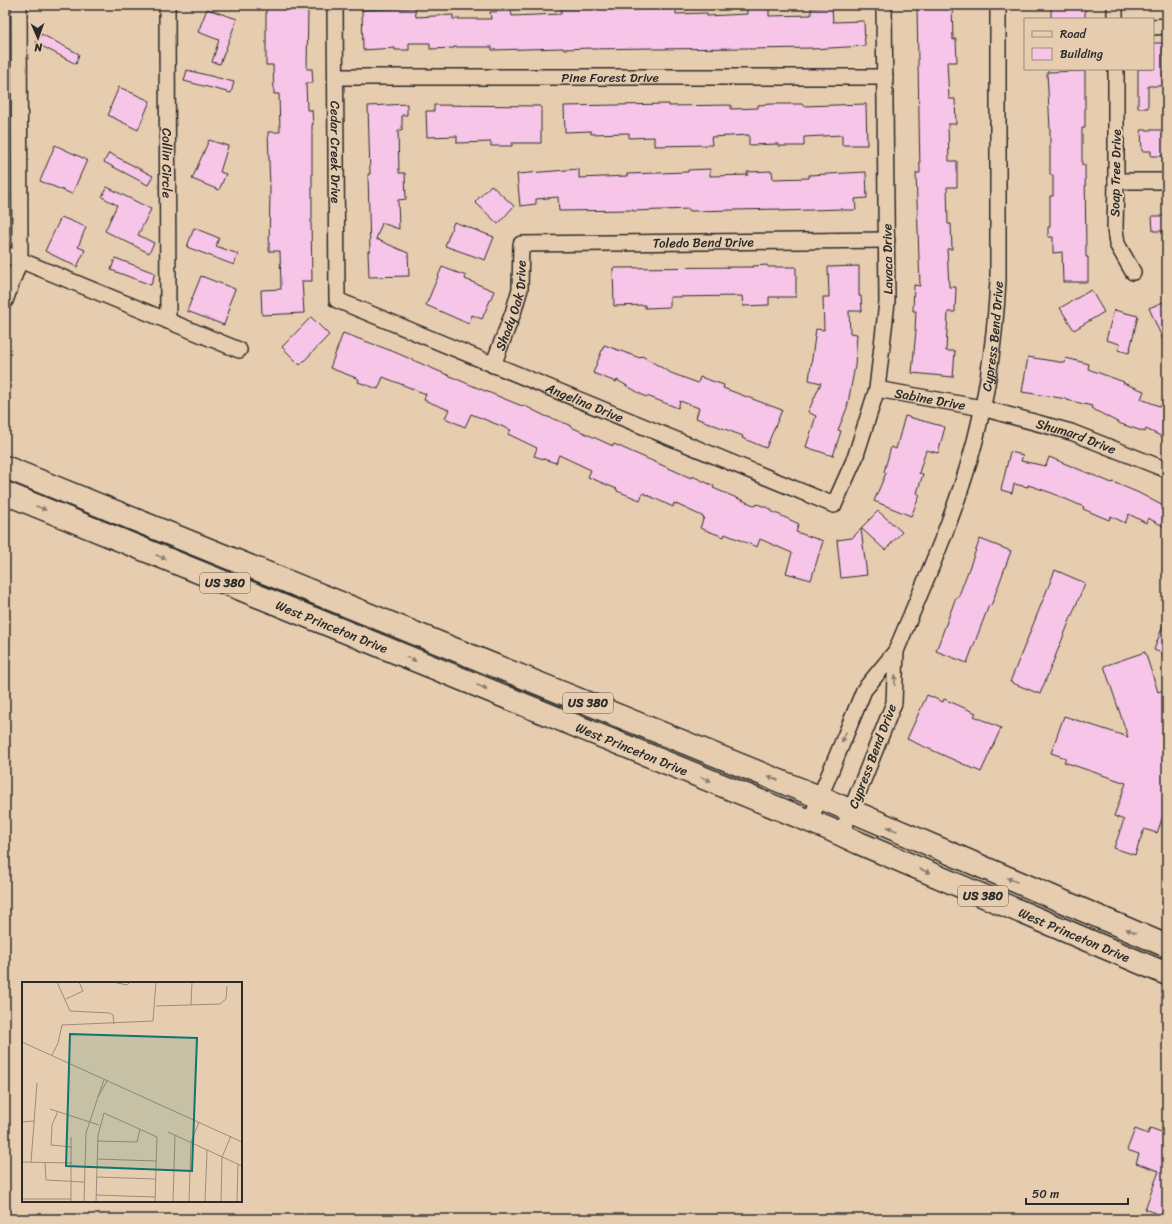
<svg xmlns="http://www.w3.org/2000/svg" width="1172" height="1224" font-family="Sriracha,sans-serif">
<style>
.building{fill:#f6c5e7;stroke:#2b2b2b}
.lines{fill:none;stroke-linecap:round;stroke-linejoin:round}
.street-casing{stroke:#2b2b2b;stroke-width:18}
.highway-casing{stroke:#2b2b2b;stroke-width:25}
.street{stroke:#e7cdaf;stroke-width:15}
.highway{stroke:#e7cdaf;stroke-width:22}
.oneway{fill:#897c6d}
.labels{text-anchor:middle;stroke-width:4;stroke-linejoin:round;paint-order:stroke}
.shield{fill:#e7cdaf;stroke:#635c53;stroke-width:1}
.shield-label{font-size:12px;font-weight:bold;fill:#2b2b2b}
.street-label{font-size:13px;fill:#2b2b2b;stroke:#e7cdaf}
.inset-road{fill:none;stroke:#9c8c7a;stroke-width:1}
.view{fill:#0f766e;fill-opacity:0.15;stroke:#0f766e;stroke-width:2}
.inset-edge{fill:none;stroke:#2b2b2b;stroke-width:2}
</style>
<rect width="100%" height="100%" fill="#e7cdaf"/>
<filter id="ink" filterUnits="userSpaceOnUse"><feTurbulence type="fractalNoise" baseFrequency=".025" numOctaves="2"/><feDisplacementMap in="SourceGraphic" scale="8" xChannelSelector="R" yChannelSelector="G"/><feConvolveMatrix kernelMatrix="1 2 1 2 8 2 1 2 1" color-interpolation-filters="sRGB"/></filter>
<g filter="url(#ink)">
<path class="building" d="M952,5L953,40L956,39L957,62H947L949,99H955L956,124H948L949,161H957V187H947L948,224H951L952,249H947L949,287H956L955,312H948L946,351H955L953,377L912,373L916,330H915L916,311H913L914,285L920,286L916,173H920L917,6Z
M1051,5H1085V19H1051Z
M769,7V16L811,15V8L832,7L833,22L864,21L865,46L812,49V48L749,49V48L653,49V48L591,49V48L563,49V48L492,50V47H454V48L430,49V43H409V50H395V48L363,50L362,10L415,8L416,17L453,15V19H491L490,12L511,11L512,16L561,14V9L614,8V11L676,8V14L707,13V16L747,14V8Z
M266,8H308L307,69H312L313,83H306L307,110H312L313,125H312V220H311L312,281H302L304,313L262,315L261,290L281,289L280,251H269L270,189L268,132H280L279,94H274L273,65H266Z
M207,9L237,19L220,64L212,62L219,40L198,32Z
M41,34L79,54L76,64L36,43Z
M1153,43H1163V86H1148V108H1138V69H1153Z
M187,70L234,82L231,93L184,81Z
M1085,71V128H1082V165H1085L1086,257H1088V282H1063L1062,252L1053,253V237H1048V227H1050V196H1053V175H1050V129L1047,72Z
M119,87L150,101L138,130L108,115L111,109L110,108Z
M407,104V115H402V130H398L399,173H405L406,199L398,200L399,229L382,223L376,239L408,253L409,276L369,277L368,251H370L368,174H370L368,106Z
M669,104V106L731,105V109L758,108V105L772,104H803V106L866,104L867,145H842V135L804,137V146H778V144L749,145V135L711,137L712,145L654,146V137L629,138V133L591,134V131L565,132L564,106Z
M434,105L541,106V143H512V146H491V142L457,143V136L427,137L426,111H434Z
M1141,130H1165V156H1151V151H1142Z
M209,140L228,146L220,172L226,174L219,190L192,179Z
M55,145L87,160L72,194L40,181Z
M109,153L153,176L148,185L104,162Z
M579,169V178L627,176V174L688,172V170L710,169V176L748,175L747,172L772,171L773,179L809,178V175L866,172L867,198L855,199L856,210H842V209L780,211V209L690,211L689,209L633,211V210L559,211L558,197L536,199V204L520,206L517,174Z
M491,185L514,206L498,224L475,202Z
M107,187L151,209L138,235L154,243L149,253L105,231L117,205L102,197Z
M1152,216H1167V231H1153Z
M61,217L86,227L78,247L85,250L77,267L45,251Z
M454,222L494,237L485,260L445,246Z
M194,228L219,238L216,246L238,254L234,265L187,247Z
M115,258L155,273L151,285L111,270Z
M767,265L768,267H796V297H769V305L743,306L742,296L670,297V307L645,308V305L614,306L613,268L753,267V266Z
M859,266V296H861L862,311H849L850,333L857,334L855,366L847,408L838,430L841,431L833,456L806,447L816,416L808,412L821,383L809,380L816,329L824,330L823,297H829L828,267Z
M442,267L466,276L465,279L494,291L482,319L472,315L469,324L426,305Z
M201,276L235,289L228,307L230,308L224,325L187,311Z
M1091,290L1104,312L1074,330L1060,308Z
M1163,302L1167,312V349L1149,308Z
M1114,310L1138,316L1129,353L1118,350L1120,344L1106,340Z
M311,317L329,335L300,365L282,347Z
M343,333L392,351L473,386L522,406L523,405L545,416L570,425L569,426L613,446L614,444L691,478L692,476L714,486L713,488L756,506L757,504L771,509V511L799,524L796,532L823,541L811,580L786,573L792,553L760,539L757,547L725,534L724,537L700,528L704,517L674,503L673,507L643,493L640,500L617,491V489L588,477L591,470L559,455L556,463L534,456L537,448L508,434L511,430L471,414L465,427L445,418L449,410L424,400L426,394L383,377L378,389L358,382L359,379L330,368Z
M604,345L640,358L642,356L671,373L698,383L700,377L724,385L723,388L782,410L766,448L742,438L743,436L696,418L699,408L680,401L678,408L647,396L646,397L617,380L616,382L593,373Z
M1028,357L1065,363L1066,358L1089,364L1088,369L1124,382L1123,383L1144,391L1141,399L1167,409V439L1146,429L1145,432L1121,424L1091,408L1092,406L1067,400V399L1022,392Z
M905,416L945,427L938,453L926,450L919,473L923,474L917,493L920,495L911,516L874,501L886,473L884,472L891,447L896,449Z
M1010,452L1023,455L1021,461L1046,466L1049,457L1112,483L1113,482L1139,493L1167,508V528L1148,518L1146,523L1129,514L1125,523L1111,516L1109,520L1083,509L1084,507L1052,493L1028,485V487L1014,484L1012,493L1001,490Z
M878,511L902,532L885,550L861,528Z
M861,529L867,575L841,578L837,540L852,538Z
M980,539L1011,551L991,606L989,605L967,663L936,651L956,597L958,598Z
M1055,570L1085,583L1040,694L1010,682Z
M1166,617H1167V655L1154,650Z
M1145,652L1158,692L1167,689V805L1157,833L1144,829L1135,855L1114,848L1124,820L1114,816L1126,783L1064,762L1066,758L1051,753L1064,716L1128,737L1104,666Z
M927,695L943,702L944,699L976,713L974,716L1001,728L981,772L907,739Z
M1150,1128L1167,1134V1202L1162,1216L1145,1209L1159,1171L1136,1163L1139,1154L1127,1150L1135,1129L1148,1134Z"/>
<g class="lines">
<g class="street-casing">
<g id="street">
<path id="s1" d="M167,5L168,321"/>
<path id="s2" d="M335,5L337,300L834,505L855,458L877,389L887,302L884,5"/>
<path d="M1115,5V19"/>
<path d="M1153,27L1167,26"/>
<path d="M1116,69V181L1115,229L1117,244L1133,272"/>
<path id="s3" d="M336,77H885"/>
<path d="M1116,181H1167"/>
<path d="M5,254L239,350"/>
<path d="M5,301L20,260L19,5"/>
<path id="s4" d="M493,365L513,313L520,289L521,244L887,240"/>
<path id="s5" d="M877,389L982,408L1071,432L1167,470"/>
<path id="s6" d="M896,651C922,588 951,525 970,459C987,401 995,340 998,280V5"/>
<path d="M810,821L864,690L896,651L894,703L841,835"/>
</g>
</g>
<g class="highway-casing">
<g id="highway">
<path d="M5,467L819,797L1167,946"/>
<path id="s7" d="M5,493L829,829L859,843L1167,974"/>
</g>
</g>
<use href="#street" class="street"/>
<use href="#highway" class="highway"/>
</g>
<defs><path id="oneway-solid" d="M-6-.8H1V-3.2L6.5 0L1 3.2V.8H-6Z"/></defs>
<g class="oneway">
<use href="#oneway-solid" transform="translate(41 508) rotate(22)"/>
<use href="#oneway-solid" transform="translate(161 557) rotate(22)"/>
<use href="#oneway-solid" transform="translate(411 659) rotate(22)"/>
<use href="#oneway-solid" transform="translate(895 680) rotate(-87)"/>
<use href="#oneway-solid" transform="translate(482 687) rotate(22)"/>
<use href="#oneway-solid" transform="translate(844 737) rotate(113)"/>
<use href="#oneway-solid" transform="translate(773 778) rotate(-158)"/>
<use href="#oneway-solid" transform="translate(706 779) rotate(22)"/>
<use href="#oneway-solid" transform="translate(892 829) rotate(-157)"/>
<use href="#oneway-solid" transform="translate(925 871) rotate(23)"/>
<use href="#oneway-solid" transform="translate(1012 880) rotate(-157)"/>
<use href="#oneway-solid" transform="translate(1131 931) rotate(-157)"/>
</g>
</g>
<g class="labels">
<g class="shield">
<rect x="200" y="573" width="50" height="20" rx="3"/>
<rect x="563" y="693" width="50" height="20" rx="3"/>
<rect x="958" y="886" width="50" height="20" rx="3"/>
</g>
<g class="shield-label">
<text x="225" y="587">US 380</text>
<text x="588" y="707">US 380</text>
<text x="983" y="900">US 380</text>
</g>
<g class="street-label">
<text dy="5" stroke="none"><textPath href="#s3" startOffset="274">Pine Forest Drive</textPath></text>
<text dy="5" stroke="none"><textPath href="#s2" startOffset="147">Cedar Creek Drive</textPath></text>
<text dy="5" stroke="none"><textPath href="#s1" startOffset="158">Collin Circle</textPath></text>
<text transform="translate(1115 173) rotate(-89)" y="5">Soap Tree Drive</text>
<text dy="5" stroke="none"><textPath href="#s4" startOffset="308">Toledo Bend Drive</textPath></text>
<text transform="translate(887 259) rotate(-91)" y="5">Lavaca Drive</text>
<text dy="5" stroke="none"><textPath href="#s4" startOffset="63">Shady Oak Drive</textPath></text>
<text dy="5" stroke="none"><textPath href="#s6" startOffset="331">Cypress Bend Drive</textPath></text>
<text dy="5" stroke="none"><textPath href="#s5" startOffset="54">Sabine Drive</textPath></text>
<text dy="5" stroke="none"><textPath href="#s2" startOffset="563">Angelina Drive</textPath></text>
<text dy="5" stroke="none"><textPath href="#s5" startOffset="205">Shumard Drive</textPath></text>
<text dy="5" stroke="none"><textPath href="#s7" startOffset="353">West Princeton Drive</textPath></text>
<text dy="5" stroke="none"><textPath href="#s7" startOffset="677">West Princeton Drive</textPath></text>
<text transform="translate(872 756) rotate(-69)" y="5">Cypress Bend Drive</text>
<text dy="5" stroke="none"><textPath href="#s7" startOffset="1157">West Princeton Drive</textPath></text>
</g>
</g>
<g transform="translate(22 982)">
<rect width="220" height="220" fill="#e7cdaf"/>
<path class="inset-road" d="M35,0L48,29L88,31L91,33L92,42M91,0L105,3L108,0M44,17L61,9L57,0M169,23L170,0M134,24L198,22L204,17L205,4M0,60L220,160M30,73L36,61L40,43L131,39L134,0M82,98L76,115L85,99M28,127L77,143M36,129L30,143L29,163L50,165M0,140L12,139M146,150L220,184M75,159L115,160L118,147M75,177L134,179M0,180L50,181M9,180L15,101M23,181L24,198L62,200M75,195L134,197M74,213L133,215M0,217H49M49,220V155M62,220L64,151L76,115M74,220L76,153L82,131L135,155L133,220M151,220L153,153M167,220L169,160L177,140M183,220L185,168M199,220L200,175L209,154M215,220L216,182"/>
<path class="view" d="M48,52L175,56L170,189L44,184Z"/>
<rect width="220" height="220" class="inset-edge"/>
</g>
<rect width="1172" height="1224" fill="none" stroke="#e7cdaf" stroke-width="20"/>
<rect x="10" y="10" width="1152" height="1204" fill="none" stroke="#2b2b2b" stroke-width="1.5" filter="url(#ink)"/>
<rect x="1024" y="18" width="130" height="52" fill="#e7cdaf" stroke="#9c8c7a"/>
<rect x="1032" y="31" width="20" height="6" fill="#e7cdaf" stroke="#9c8c7a"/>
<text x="1060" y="38" font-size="12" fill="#2b2b2b">Road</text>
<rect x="1032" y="48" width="20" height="12" fill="#f6c5e7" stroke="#9c8c7a"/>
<text x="1060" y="58" font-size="12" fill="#2b2b2b">Building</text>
<g transform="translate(38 38) rotate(178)" stroke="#e7cdaf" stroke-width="3" paint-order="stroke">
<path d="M0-3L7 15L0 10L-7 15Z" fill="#2b2b2b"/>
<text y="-6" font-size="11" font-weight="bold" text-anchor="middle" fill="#2b2b2b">N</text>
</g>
<path d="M1026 1198v6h102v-6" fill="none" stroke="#2b2b2b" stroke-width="2"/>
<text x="1032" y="1198" font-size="12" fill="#2b2b2b" stroke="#e7cdaf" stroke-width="3" paint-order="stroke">50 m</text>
</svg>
